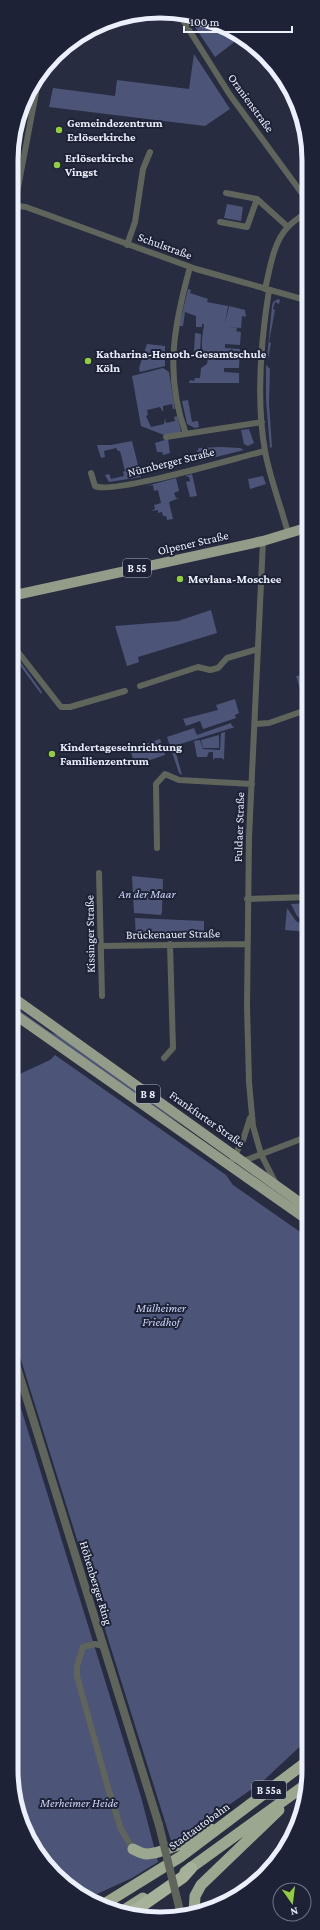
<svg xmlns="http://www.w3.org/2000/svg" width="320" height="1930" font-family="'Crimson Pro',serif">
<style>
.green{fill:#4c5577}
.lines{fill:none;stroke-linecap:round;stroke-linejoin:round}
.minor{stroke:#60655b;stroke-width:6}
.tertiary{stroke:#60655b;stroke-width:8}
.primary{stroke:#929c88;stroke-width:10}
.trunk{stroke:#9ca790;stroke-width:11}
.motorway{stroke:#a5b299;stroke-width:12}
.tertiary-bridge{stroke:#60655b;stroke-width:8}
.poi-dot{fill:#92cd3f;stroke:#1d2236;stroke-width:1.5}
.labels{text-anchor:middle;stroke-width:4;stroke-linejoin:round;paint-order:stroke}
.shield{fill:#1d2236;stroke:#aeb2c1;stroke-width:1}
.shield-label{font-size:11px;font-weight:bold;fill:#ecf0fd}
.street-label{font-size:12px;fill:#ecf0fd;stroke:#1d2236}
.poi-label{font-size:12px;font-weight:bold;fill:#ecf0fd;stroke:#1d2236;text-anchor:start}
.park-label{font-size:12px;font-style:italic;fill:#cdd6f8;stroke:#1d2236}
.rim{fill:none;stroke:#ecf0fd;stroke-width:5}
</style>
<rect width="100%" height="100%" fill="#272c40"/>
<path class="green" d="M205,21L226,26L241,37L215,57L195,27Z
M194,54L230,109L205,126L49,107L53,88L115,96L117,80L189,89Z
M227,204L243,207L241,221L224,218Z
M188,289L191,290L190,293L208,299L207,302L228,306L225,324L229,306L245,310L246,317L242,316L241,328L225,327L237,328L236,331L241,332L240,345L225,344V348L240,349L239,368H224V372L239,373V383H189L190,380L194,381L195,378H200L201,368L207,364L208,358C198,354 203,334 204,324H202V327H196V316L185,312L183,326H179Z
M278,299L280,300L279,304L275,302L273,309L275,310L269,342L271,343L268,359L267,358L272,306L273,302Z
M195,333L201,334L200,353H194Z
M147,344L165,346V366L140,372L139,368Z
M266,365L270,369L269,404L272,447L270,448L266,399Z
M163,368L169,372L175,409H173L172,404L163,406V412L160,407L147,410L148,415L146,416L151,427L164,424L165,418L166,423L175,421L174,417L177,416L181,430L180,432L164,435L141,426L132,376Z
M188,400L192,422L198,421L199,427L195,428L187,424L182,401Z
M249,429L254,443L248,446L244,444L241,430Z
M168,439L170,453L163,455L162,452H157L155,443Z
M132,441L141,477L109,482L105,475L109,474L111,479L124,476L123,472L125,471L120,451H118L116,448L104,451L105,457L101,458L97,445H111Z
M221,447L240,448L244,450L200,461L197,451L199,448Z
M192,474L197,496L190,497L186,482L190,481L189,477L185,476Z
M263,476L266,484L250,489L248,479Z
M176,478L179,491L174,493L176,498H179L169,502L173,519L167,520L166,516H163L162,512L158,513V510L151,511L155,509L154,505L161,503L158,490L154,491L153,485L146,486Z
M211,610L217,633L138,657L139,662L127,666L115,626L178,621Z
M11,649L42,692L41,694L11,653Z
M309,674V683L306,684L304,681L305,687L300,689L296,676Z
M235,699L239,713L235,715L236,718L203,729L200,721L186,726L183,719L218,710L216,705Z
M231,723L232,726L235,727L174,746L182,775L179,773L167,737L194,728L197,735Z
M225,732L224,760L222,758H215L213,760V752H209L207,757H197L194,741L200,740L203,749L220,750L221,733Z
M219,735V748H203L201,740Z
M160,739L165,755L135,765L130,749Z
M132,876L163,879L162,912L161,915L134,913Z
M309,903V925L297,916L291,904Z
M287,908L296,921L309,928V932L285,930Z
M135,918L204,921V939L136,940Z
M19,1010L50,1032L63,1038L181,1124L149,1105L18,1011Z
M55,1055L226,1175L233,1185L309,1238V1738L262,1782L172,1844L11,1328V1078L50,1060Z
M11,1376L141,1797L158,1862L132,1878L88,1898L54,1875L22,1827L11,1770Z"/>
<g class="lines">
<path class="minor" d="M179,14L230,95L309,203
M226,193L257,199L288,227
M11,205L26,207L196,269L309,301
M220,222L247,227L257,199
M11,244L16,198L39,77
M127,245L135,222L143,169L150,152
M265,289C270,269 273,243 287,228C293,221 301,216 309,211
M269,290C261,340 256,400 265,451C270,479 281,506 288,533
M186,434C164,375 174,325 190,267
M166,437L262,422
M91,473L95,486C112,495 239,457 265,451
M263,541L249,837L247,1006L249,1082L253,1126L261,1154L275,1182
M11,643L61,707H70L125,691
M140,686L198,667L210,670L218,668L227,658L258,649
M255,724L269,723L309,709
M157,848L156,784L165,774L179,780L252,784
M99,873L102,996
M247,899L309,897
M101,946L247,944
M164,1058L173,1048L170,944
M241,1162L309,1136
M229,1166L243,1140L250,1118
M103,1646L95,1644L83,1647L77,1666V1676L108,1788L121,1829L133,1849"/>
<path class="tertiary" d="M11,1348L159,1825"/>
<path class="primary" d="M11,596L263,541L309,527
M11,996L309,1209
M11,1012L309,1221"/>
<path class="trunk" d="M133,1849C137,1851 142,1854 147,1854C166,1853 193,1837 211,1829
M185,1872L308,1783
M101,1906L180,1857L309,1760
M121,1912L143,1898
M194,1913L195,1896L201,1885L279,1810"/>
<path class="motorway" d="M130,1914L183,1877L191,1868"/>
<path class="tertiary-bridge" d="M159,1825L181,1915"/>
</g>
<g class="poi-dot">
<circle cx="59" cy="130" r="4"/>
<circle cx="57" cy="165" r="4"/>
<circle cx="88" cy="361" r="4"/>
<circle cx="180" cy="579" r="4"/>
<circle cx="52" cy="754" r="4"/>
</g>
<g class="labels">
<g class="shield">
<rect x="123" y="559" width="28" height="18" rx="3"/>
<rect x="136" y="1085" width="24" height="18" rx="3"/>
<rect x="252" y="1781" width="34" height="18" rx="3"/>
</g>
<g class="shield-label">
<text x="137" y="572">B 55</text>
<text x="148" y="1098">B 8</text>
<text x="269" y="1794">B 55a</text>
</g>
<g class="street-label">
<text transform="translate(251 103) rotate(54)" y="4">Oranienstraße</text>
<text transform="translate(165 246) rotate(20)" y="4">Schulstraße</text>
<text transform="translate(171 462) rotate(-14)" y="4">Nürnberger Straße</text>
<text transform="translate(193 543) rotate(-13)" y="4">Olpener Straße</text>
<text transform="translate(239 827) rotate(-88)" y="4">Fuldaer Straße</text>
<text transform="translate(90 934) rotate(-91)" y="4">Kissinger Straße</text>
<text transform="translate(173 934) rotate(-1)" y="4">Brückenauer Straße</text>
<text transform="translate(207 1119) rotate(35)" y="4">Frankfurter Straße</text>
<text transform="translate(96 1583) rotate(73)" y="4">Höhenberger Ring</text>
<text transform="translate(199 1826) rotate(-36)" y="4">Stadtautobahn</text>
</g>
<g class="poi-label">
<text x="67" y="127">Gemeindezentrum<tspan x="67" dy="14">Erlöserkirche</tspan></text>
<text x="65" y="162">Erlöserkirche<tspan x="65" dy="14">Vingst</tspan></text>
<text x="96" y="358">Katharina-Henoth-Gesamtschule<tspan x="96" dy="14">Köln</tspan></text>
<text x="188" y="583">Mevlana-Moschee</text>
<text x="60" y="751">Kindertageseinrichtung<tspan x="60" dy="14">Familienzentrum</tspan></text>
</g>
<g class="park-label">
<text x="147" y="898">An der Maar</text>
<text x="161" y="1312">Mülheimer<tspan x="161" dy="14">Friedhof</tspan></text>
<text x="79" y="1807">Merheimer Heide</text>
</g>
</g>
<path d="M0 0H320V1930H0ZM160 18H160A142 142 0 0 1 302 160V1770A142 142 0 0 1 160 1912H160A142 142 0 0 1 18 1770V160A142 142 0 0 1 160 18Z" fill="#1d2236" fill-rule="evenodd"/>
<path class="rim" d="M160 18H160A142 142 0 0 1 302 160V1770A142 142 0 0 1 160 1912H160A142 142 0 0 1 18 1770V160A142 142 0 0 1 160 18Z"/>
<g transform="translate(292 1902) rotate(166)"><circle r="19" fill="#1d2236" stroke="#707486"/>
<path d="M0-3L7 15L0 10L-7 15Z" fill="#92cd3f"/>
<text y="-6" font-size="11" font-weight="bold" text-anchor="middle" fill="#ecf0fd">N</text>
</g>
<path d="M184 26v6h108v-6" fill="none" stroke="#ecf0fd" stroke-width="2"/>
<text x="190" y="26" font-size="12" fill="#ecf0fd" stroke="#1d2236" stroke-width="3" paint-order="stroke">100 m</text>
</svg>
